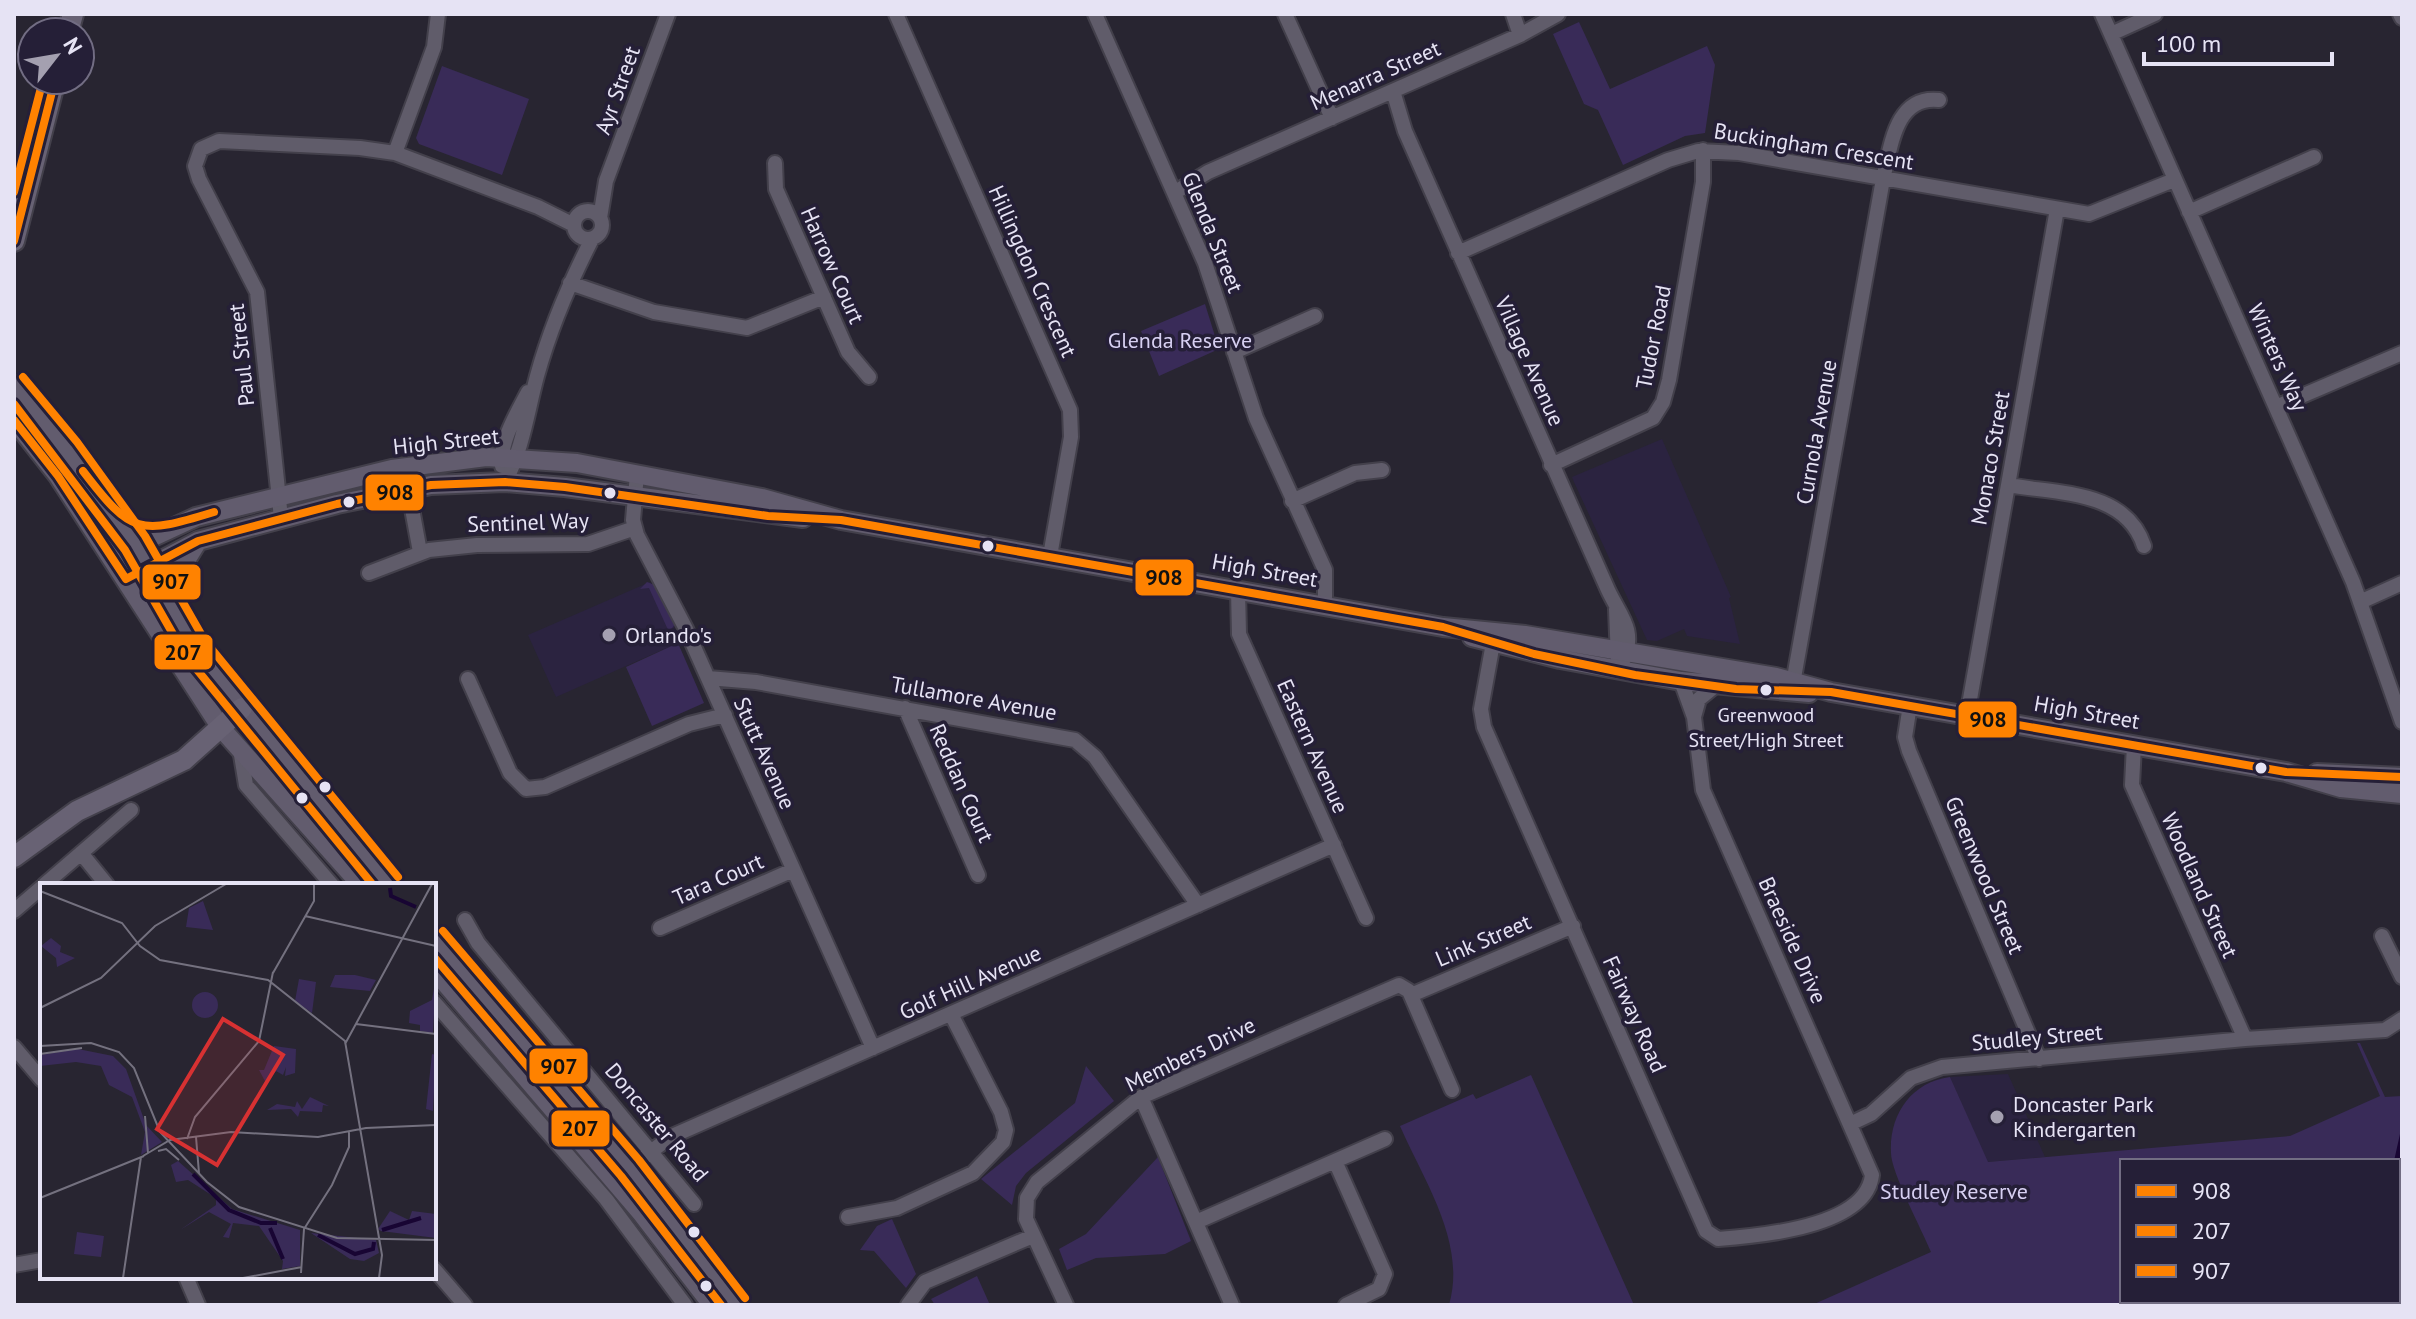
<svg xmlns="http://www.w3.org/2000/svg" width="2416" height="1319" font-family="'PT Sans',sans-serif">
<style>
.built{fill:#2b2340}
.green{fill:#392b58;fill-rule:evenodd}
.water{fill:#180533}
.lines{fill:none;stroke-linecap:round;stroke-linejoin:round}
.minor-casing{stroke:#43404b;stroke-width:18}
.major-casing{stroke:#43404b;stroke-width:22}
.highway-casing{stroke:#43404b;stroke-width:24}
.minor{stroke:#605c6a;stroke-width:14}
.major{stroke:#625c6e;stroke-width:18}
.highway{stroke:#686274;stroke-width:20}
.bus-1-casing{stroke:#251f37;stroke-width:14}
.bus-2-casing{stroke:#251f37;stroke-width:14}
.bus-3-casing{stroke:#251f37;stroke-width:14}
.bus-1{stroke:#ff8200;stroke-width:8}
.bus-2{stroke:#ff8200;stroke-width:8}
.bus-3{stroke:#ff8200;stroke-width:8}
.bus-dot{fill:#e6e3f4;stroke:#251f37;stroke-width:3}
.poi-dot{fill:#a4a0b0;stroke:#251f37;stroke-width:3}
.labels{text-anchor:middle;stroke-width:7;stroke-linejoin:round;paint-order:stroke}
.bus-label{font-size:20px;fill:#e6e3f4;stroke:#251f37}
.street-label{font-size:22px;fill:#e6e3f4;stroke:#251f37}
.park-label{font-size:22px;fill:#d7d0f2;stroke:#251f37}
.poi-label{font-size:22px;fill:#e6e3f4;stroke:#251f37;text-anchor:start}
.inset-river{fill:none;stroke:#180533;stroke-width:4}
.inset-road{fill:none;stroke:#74717f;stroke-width:2}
.view{fill:#d73132;fill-opacity:0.15;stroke:#d73132;stroke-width:4}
.inset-edge{fill:none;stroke:#e6e3f4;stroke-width:4}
.line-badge{stroke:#251f37;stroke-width:3}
.pale-badge-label{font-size:22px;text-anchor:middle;font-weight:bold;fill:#111}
</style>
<rect width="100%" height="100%" fill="#282531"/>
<path class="built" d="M1662,439L1731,597L1729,598L1740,644L1687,636L1684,629L1657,641L1647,640L1574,482L1572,477Z
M650,582L676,625L672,631L678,643L556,697L528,635Z
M2008,1074L2045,1157L1987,1162L1950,1077Z"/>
<path class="green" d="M1579,22L1610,89L1707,46L1715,65L1705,133L1685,136L1623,165L1598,110L1584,104L1553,34Z
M442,66L529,99L502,175L419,144L416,138Z
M1205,304L1219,349L1159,376L1141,331Z
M647,582L655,585L676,623L669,632L649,588L640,589Z
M678,643L704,703L652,726L626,667Z
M2357,1043H2360L2385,1097L2402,1096V1305H1812L1931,1252C1922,1230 1891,1172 1891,1153C1889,1115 1911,1082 1950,1077L1988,1162L2290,1136L2380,1096ZM2122,1161H2398V1301H2122Z
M1086,1066L1114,1101L1026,1173L1016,1186L1012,1205L981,1179L1075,1103Z
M1531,1075L1634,1305H1449C1467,1243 1424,1181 1400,1126L1473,1094L1476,1099Z
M1158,1157L1191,1241L1165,1254L1096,1258L1067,1270L1059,1249L1086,1234Z
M892,1219L916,1274L906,1288L874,1251L860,1250L877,1226Z
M977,1276L990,1305H935L931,1299Z"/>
<path class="water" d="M2402,1125V1226L2398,1230V1161H2394Z"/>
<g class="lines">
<g class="minor-casing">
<path id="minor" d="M896,14L1070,410L1071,437L1050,556
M1095,14L1205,263L1256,418L1325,570V606
M1285,14L1332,118
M1513,14L1520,35
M2102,14L2353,582L2402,722
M2400,14L2402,18
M2111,34L2155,14
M1393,91L1405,131L1608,590C1620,616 1636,629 1624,659
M395,153L434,47L438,14
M775,163L776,189L848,352L869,377
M1174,193L1208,172L1520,35L1558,14
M574 225a14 14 0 1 1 28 0a14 14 0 1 1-28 0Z
M2189,212L2314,157
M600,218L606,181L668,14
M1458,253L1668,160L1698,151L1739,153L2089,214L2174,180
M570,283L654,312L747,328L824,297
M1234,352L1315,316
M2276,407L2402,353
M1551,465L1653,418L1663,402L1669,380L1703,182V150
M502,466C499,443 517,413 528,392
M392,469L408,487L420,552
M637,474L633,520L637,535L686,629L873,1048
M505,482C523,448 527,413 537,376C550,329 570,282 592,239
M2008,485C2058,494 2126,490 2144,546
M1292,501L1355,473L1382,470
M281,518L257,292L199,179L195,166L201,149L219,141L360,148L395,153L538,207L574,225
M369,573L429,550L477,545L588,544L635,528
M1238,590L1239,634L1366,918
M2360,602L2402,583
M1616,609L1618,659
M1495,632L1481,709L1484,727L1706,1231L1718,1239C1760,1236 1866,1227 1872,1175L1703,790L1694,717L1681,681
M708,678L756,682L1075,740L1095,757L1198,905
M468,679L510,773L526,789L545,787L689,724L725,715
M1792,689L1883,179C1891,147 1895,95 1939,100
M1910,705L1905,737L1909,751L2039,1059
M905,708L978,875
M1967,716L2057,209
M1694,717L1699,699L1715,686
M2134,745L2132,785L2245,1039
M240,749L246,785L332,885
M81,853L107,885
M44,885L131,810
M14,911L42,887
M465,920L478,943L694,1204
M660,928L793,870
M2382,936L2402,977
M1411,995L1573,926
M434,1002L606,1199L685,1305
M14,1047L42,1080
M1141,1097L1232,1305
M1850,1124L1871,1114L1911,1078L1942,1067L2245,1039L2385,1030L2402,1019
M1335,1161L1385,1274L1379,1289L1346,1305
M630,1168L670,1137L1334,845
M848,1217L897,1208L973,1173L1003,1142L1006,1130L1001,1112L951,1014
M1196,1222L1385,1139
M14,1265L42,1260
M434,1269L465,1305
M186,1277L198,1305
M908,1305L925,1282L1033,1236
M1066,1305L1026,1219L1027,1198L1037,1182L1141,1097L1399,985L1409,991L1452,1090"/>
</g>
<g class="major-casing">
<path id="major" d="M14,385L67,449L135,543L195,648L389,885
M14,420L58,476L221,728L361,885
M112,556L196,517L392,469L486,457L577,463L762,498L841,520L1443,627L1525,635L1776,677L1831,692L2286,772L2341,788L2402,794
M126,579L198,541L337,504L431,485L505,482L565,487L803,518
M168,600L177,575L198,541
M1472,637L1560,659L1681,681L1809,693
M2317,773L2402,777
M434,939L630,1168L736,1305
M434,970L642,1214L712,1305"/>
</g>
<g class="highway-casing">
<path id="highway" d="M68,32L73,14
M14,241L55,80
M14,857L77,811L184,760L242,708"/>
</g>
<use href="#minor" class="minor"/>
<use href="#major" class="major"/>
<use href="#highway" class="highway"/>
<g class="bus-1-casing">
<path id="bus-1" d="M14,241L55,80
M14,420L58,476L126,579L198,541L337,504L431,485L505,482L565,487L768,516L841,520L1443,627L1534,654L1635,675L1736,689L1831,692L2286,772L2402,777
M83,471C132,535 139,535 214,512"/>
</g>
<g class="bus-2-casing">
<path id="bus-2" d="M14,404L125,550L185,655L373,885
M434,957L621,1176L721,1305"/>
</g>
<g class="bus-3-casing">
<path id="bus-3" d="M14,192L43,80
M23,377L77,442L145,536L205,641L398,877
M443,931L639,1160L745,1298"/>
</g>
<use href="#bus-1" class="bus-1"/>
<use href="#bus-2" class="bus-2"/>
<use href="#bus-3" class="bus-3"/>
</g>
<g class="bus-dot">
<circle cx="610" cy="493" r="7"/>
<circle cx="349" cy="502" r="7"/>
<circle cx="988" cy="546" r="7"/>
<circle cx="1766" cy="690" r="7"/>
<circle cx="2261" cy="768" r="7"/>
<circle cx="325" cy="787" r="7"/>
<circle cx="302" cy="798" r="7"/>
<circle cx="694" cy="1232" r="7"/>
<circle cx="706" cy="1286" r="7"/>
</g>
<g class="poi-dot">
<circle cx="609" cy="635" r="8"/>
<circle cx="1997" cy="1117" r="8"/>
</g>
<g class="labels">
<g class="bus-label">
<text x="1766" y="722">Greenwood<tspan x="1766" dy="25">Street/High Street</tspan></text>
</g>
<g class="street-label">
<text transform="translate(1375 75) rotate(-24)" y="8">Menarra Street</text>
<text transform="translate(617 90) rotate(-70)" y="8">Ayr Street</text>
<text transform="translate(1814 146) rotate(9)" y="8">Buckingham Crescent</text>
<text transform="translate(1213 232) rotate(68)" y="8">Glenda Street</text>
<text transform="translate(833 265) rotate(66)" y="8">Harrow Court</text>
<text transform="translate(1033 271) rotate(66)" y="8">Hillingdon Crescent</text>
<text transform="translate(1653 337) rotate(-79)" y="8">Tudor Road</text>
<text transform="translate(241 355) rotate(-96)" y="8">Paul Street</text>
<text transform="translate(2278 357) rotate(66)" y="8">Winters Way</text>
<text transform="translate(1530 361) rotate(66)" y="8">Village Avenue</text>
<text transform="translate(1816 432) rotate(-80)" y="8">Curnola Avenue</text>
<text transform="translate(446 441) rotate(-6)" y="8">High Street</text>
<text transform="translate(1990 458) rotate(-80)" y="8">Monaco Street</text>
<text transform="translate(528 522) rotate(-2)" y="8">Sentinel Way</text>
<text transform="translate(1265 570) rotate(10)" y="8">High Street</text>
<text transform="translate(974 698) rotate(10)" y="8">Tullamore Avenue</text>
<text transform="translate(2087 712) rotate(10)" y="8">High Street</text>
<text transform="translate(1313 746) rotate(66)" y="8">Eastern Avenue</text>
<text transform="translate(765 753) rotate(66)" y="8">Stutt Avenue</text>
<text transform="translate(962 783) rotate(66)" y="8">Reddan Court</text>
<text transform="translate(1985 875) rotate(67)" y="8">Greenwood Street</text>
<text transform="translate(718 879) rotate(-24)" y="8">Tara Court</text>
<text transform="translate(2200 885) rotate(66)" y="8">Woodland Street</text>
<text transform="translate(1483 940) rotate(-23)" y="8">Link Street</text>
<text transform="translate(1793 940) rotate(66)" y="8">Braeside Drive</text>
<text transform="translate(970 982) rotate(-24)" y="8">Golf Hill Avenue</text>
<text transform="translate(1635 1014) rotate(66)" y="8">Fairway Road</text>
<text transform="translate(2037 1037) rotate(-5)" y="8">Studley Street</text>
<text transform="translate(1190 1054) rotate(-26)" y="8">Members Drive</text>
<text transform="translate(657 1122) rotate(50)" y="8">Doncaster Road</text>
</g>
<g class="park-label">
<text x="1180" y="348">Glenda Reserve</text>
<text x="1954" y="1199">Studley Reserve</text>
</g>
<g class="poi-label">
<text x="625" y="643">Orlando's</text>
<text x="2013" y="1112">Doncaster Park<tspan x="2013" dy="25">Kindergarten</tspan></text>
</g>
</g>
<g transform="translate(40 883)">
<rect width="396" height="396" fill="#282531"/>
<path d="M163,18L173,47L146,44L149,25ZM11,55L21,63L20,69L35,75L17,84L16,75L1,63ZM295,92H315L336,97L330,108L290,104ZM396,94L393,150L380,148V142L369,140L370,128L392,117ZM259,96L276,99L272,130L255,118ZM152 122a13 13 0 1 1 26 0a13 13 0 1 1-26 0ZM234,163L256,166L255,190L245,193L246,184L243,192L236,188L226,200L219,187H224ZM38,166L73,173L86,186L106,242L122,259L101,272L105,249L92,214L69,202L61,183L36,179L0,183V172ZM392,171L396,172L393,228L386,226ZM270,214L289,223L283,222L282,229L260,228L258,234L251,226L227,227L237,221L255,224L257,218L262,226ZM138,278L192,326L260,347V383L242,386L243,378L219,343L193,340L189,355L183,354L191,341L169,329L140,347L176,322V315L148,297L136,299L131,282ZM350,328L369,337L372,328L396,331V355L341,348L338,346ZM37,349L64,353L61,374L34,371ZM271,350L336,357L339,370L324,378L310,376Z" fill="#392b58"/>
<path class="inset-river" d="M350,5L351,13L376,24M153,291L189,327L221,340H237M230,345L243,376M342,347L381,335M278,352L315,371L333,366L334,359"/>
<path class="inset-road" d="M0,8L82,40L100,63L120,77L228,97L305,158L342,372L339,395M265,33L396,63M233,90L274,18V1M0,125L61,95L115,43L186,1M316,141L396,151M305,161L392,1M0,163L51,160L79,169L94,185L120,249L167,299L199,324L297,355L396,357M0,171L42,165M105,233L108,270M156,254L159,290M147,256L155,234L219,158L233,89M118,268L126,266L139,277M103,273L130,257L191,249L278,254L326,245L396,242M0,315L104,273M261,390L264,346L292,302L309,264V248M83,395L101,274M203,395L262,384"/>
<path class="view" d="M183,136L243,172L177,282L117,246Z"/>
<rect width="396" height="396" class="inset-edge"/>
</g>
<g class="line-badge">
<rect x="364" y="473" width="61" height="39" rx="8" fill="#ff8200"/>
<rect x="1134" y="558" width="61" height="39" rx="8" fill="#ff8200"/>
<rect x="141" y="563" width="61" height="38" rx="8" fill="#ff8200"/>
<rect x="153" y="633" width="61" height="38" rx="8" fill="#ff8200"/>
<rect x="1957" y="700" width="61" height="39" rx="8" fill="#ff8200"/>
<rect x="528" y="1047" width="61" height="38" rx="8" fill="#ff8200"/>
<rect x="550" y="1109" width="61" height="39" rx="8" fill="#ff8200"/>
</g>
<g class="pale-badge-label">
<text x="395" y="500">908</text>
<text x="1164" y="585">908</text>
<text x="171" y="589">907</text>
<text x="183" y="660">207</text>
<text x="1988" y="727">908</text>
<text x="559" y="1074">907</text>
<text x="580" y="1136">207</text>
</g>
<rect width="2416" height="1319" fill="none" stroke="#e6e3f4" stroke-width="32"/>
<rect x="2120" y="1159" width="280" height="144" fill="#251f37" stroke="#726d83" stroke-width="2"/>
<rect x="2136" y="1185" width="40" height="12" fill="#ff8200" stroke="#726d83" stroke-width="2"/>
<text x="2192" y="1199" font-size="24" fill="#e6e3f4">908</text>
<rect x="2136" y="1225" width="40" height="12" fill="#ff8200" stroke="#726d83" stroke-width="2"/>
<text x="2192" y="1239" font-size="24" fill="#e6e3f4">207</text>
<rect x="2136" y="1265" width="40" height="12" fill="#ff8200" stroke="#726d83" stroke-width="2"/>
<text x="2192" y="1279" font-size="24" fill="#e6e3f4">907</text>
<g transform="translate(56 56) rotate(59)"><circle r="38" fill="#251f37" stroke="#726d83" stroke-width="2"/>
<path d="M0-6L14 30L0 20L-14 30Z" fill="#a4a0b0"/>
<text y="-12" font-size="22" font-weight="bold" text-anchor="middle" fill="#e6e3f4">N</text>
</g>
<path d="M2144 52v12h188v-12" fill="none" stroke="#e6e3f4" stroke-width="4"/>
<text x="2156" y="52" font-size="24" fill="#e6e3f4" stroke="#251f37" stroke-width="6" paint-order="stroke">100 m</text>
</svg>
